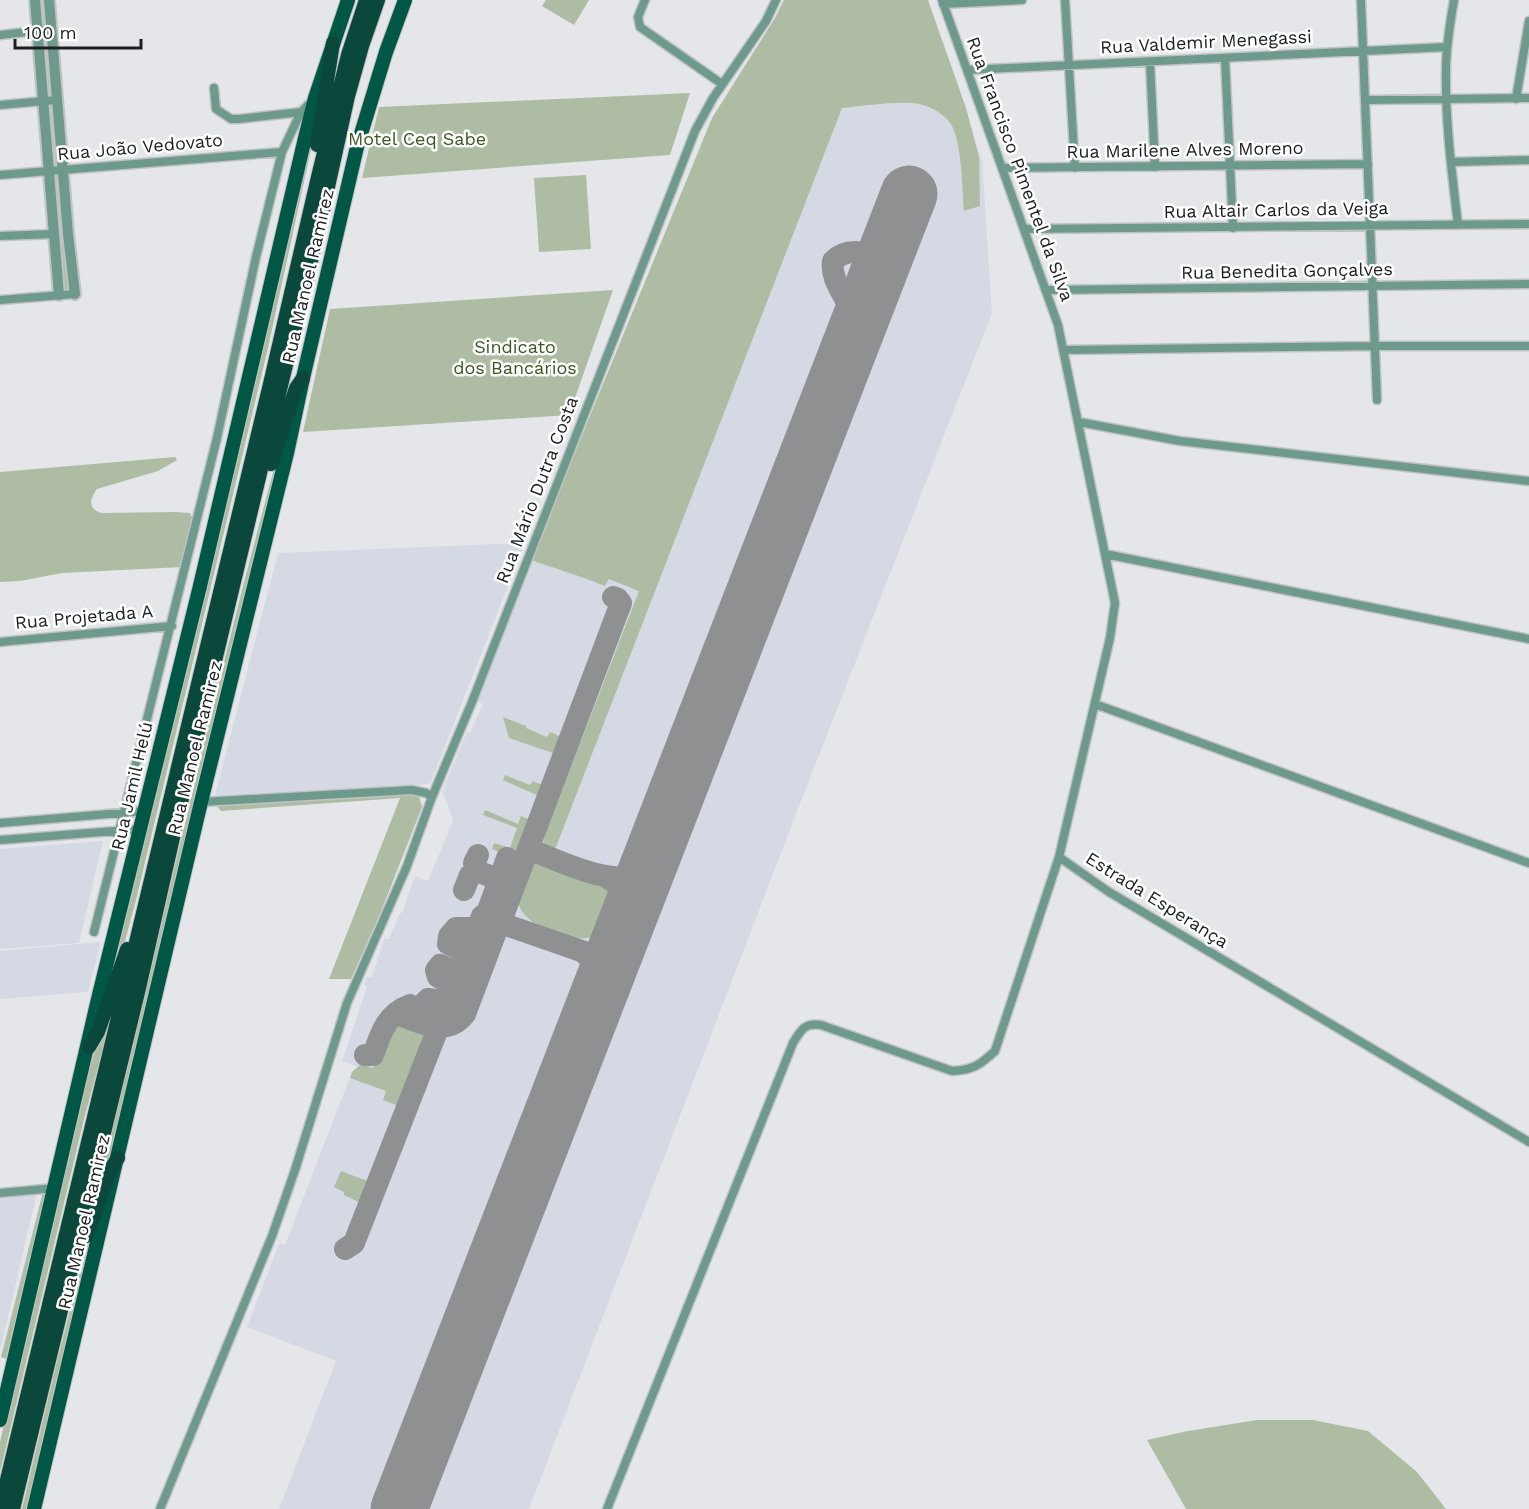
<svg xmlns="http://www.w3.org/2000/svg" width="1529" height="1509" font-family="'Work Sans',sans-serif">
<style>
.built{fill:#d5d9e4}
.green{fill:#adbca3}
.lines{fill:none;stroke-linecap:round;stroke-linejoin:round}
.taxiway{stroke:#8f9092;stroke-width:22}
.runway{stroke:#8f9092;stroke-width:57}
.minor-casing{stroke:#c1c2c5;stroke-width:11}
.tertiary-casing{stroke:#c1c2c5;stroke-width:14}
.primary-casing{stroke:#c1c2c5;stroke-width:16}
.trunk-casing{stroke:#c1c2c5;stroke-width:16}
.minor{stroke:#6e9a8d;stroke-width:8}
.tertiary{stroke:#6e9a8d;stroke-width:10}
.primary{stroke:#005746;stroke-width:14}
.trunk{stroke:#0a483b;stroke-width:14}
.labels{text-anchor:middle;stroke-width:5;stroke-linejoin:round;paint-order:stroke}
.street-label{font-size:18px;fill:#1d1e1f;stroke:#fff}
.park-label{font-size:18px;fill:#3c5621;stroke:#fff}
</style>
<rect width="100%" height="100%" fill="#e5e6ea"/>
<path class="built" d="M928,2L982,160L992,313L796,814L529,1509H279L336,1361L247,1327L279,1244L285,1245L352,1072L358,1067L342,1061L367,987L364,985L367,977H372L384,939H389L400,913H402L415,876L428,881L453,821L446,799L442,792L467,732L470,733L483,704L478,701L531,559L561,571L805,67Z
M525,543L430,784L215,795L278,553Z
M103,841L79,943L0,949V849Z
M101,942L88,992L0,999V951Z
M37,1193L0,1351V1195Z"/>
<path class="green" d="M546,0H589L574,25L542,6Z
M784,0H928L966,108L979,157L980,206L964,211C962,186 962,150 953,128C947,114 926,103 911,103C888,102 864,106 842,108L556,847L551,850L543,845L545,834L639,591L609,579L605,586C581,576 556,569 531,560L712,118L775,18Z
M47,37L50,96L47,97L43,38Z
M690,93L670,155L362,178L379,107Z
M48,105H52L57,164H54Z
M320,108L268,348L136,900L124,945L108,991L117,944L307,153Z
M586,175L591,249L539,252L534,178Z
M56,176H59L68,289L65,290Z
M613,290L569,415L303,432L330,309Z
M291,414L116,1142L95,1197L93,1196C160,945 212,691 282,440Z
M175,457L177,460L158,471L97,489C90,499 87,508 101,513L176,512L190,513L192,517L182,567L62,573L20,581L0,582V472Z
M503,717L526,726V728L547,737L550,732L565,739L559,755L509,738Z
M505,775L530,785L533,781L547,787L543,798L503,780Z
M409,792L419,796L422,807L380,914L351,979H329L400,798L221,811L216,805Z
M485,810L518,824L521,816L533,821L519,860L492,849L494,843L510,848L517,828L483,815Z
M533,857L618,889C614,904 610,926 596,935C575,947 521,926 518,901C517,887 528,869 533,857Z
M119,989L84,1119L0,1472V1442L85,1085L94,1053Z
M393,1021H402L428,1032L399,1106L383,1100L386,1091L350,1078L352,1072L361,1064L373,1068Z
M341,1171L370,1182L361,1203L344,1195V1192L334,1187Z
M43,1192H47L6,1359L1,1357Z
M98,1215L29,1509H22L57,1361L86,1249Z
M1257,1420H1313L1368,1431L1417,1472L1446,1509H1186L1147,1440L1188,1431Z"/>
<g class="lines">
<path class="taxiway" d="M856,332C857,305 829,286 833,261C849,246 866,253 884,260
M528,849C563,862 609,887 645,874
M478,855L474,863L477,871L512,885
M608,878L623,888L632,907
M464,890L470,875L477,871
M474,928H456L449,936L448,944L468,952L471,958L477,962
M493,940L490,933L492,925L497,920L506,925L503,920L504,913L621,603L618,599L613,597
M584,953C597,963 601,972 601,987
M450,980H444L438,977L436,970L440,965L467,975L473,980
M423,1010V1004L428,999L436,1000L440,1005
M400,1015C421,1023 448,1037 465,1014L497,929L501,925H506L590,954L608,950L621,936
M365,1055H373C381,1033 386,1014 410,1005
M345,1249L354,1243L482,916L487,913L507,858"/>
<path class="runway" d="M399,1509L909,194"/>
<g class="minor-casing">
<path id="minor" d="M645,0L638,17L640,27L722,84
M942,0L1058,325L1115,603L1110,638L1059,857L1109,892L1529,1142
M1065,0L1075,168
M1361,0L1377,400
M1454,0C1450,23 1446,46 1446,69C1445,121 1452,173 1458,225
M943,4L1022,0
M0,35L52,29
M1225,58L1233,228
M1150,62L1155,167
M967,70L1447,47
M214,88L216,109L231,119H239L301,112
M1516,99L1529,21
M1366,100L1529,98
M0,105L56,100
M1451,162L1529,160
M1002,168L1368,164
M0,175L282,152
M1024,229L1529,224
M0,236L54,234
M1046,290L1529,284
M0,300L75,294
M1064,350L1376,346H1529
M1079,422L1180,441L1529,481
M1105,554L1529,639
M0,642L172,626
M1095,704L1529,863
M432,797L472,702L695,131L713,98L766,21L776,0
M0,823L145,811
M0,840L140,829
M94,932L217,438L256,257L282,152L301,112L313,100
M0,1193L55,1188
M160,1509L272,1236L295,1170L347,1003L407,866L432,797L426,793L412,790L201,802
M607,1509L793,1043C801,1030 805,1022 821,1025L952,1071C973,1070 980,1065 995,1051L1059,857"/>
</g>
<g class="tertiary-casing">
<path id="tertiary" d="M35,0L59,295
M49,0L68,234L75,294"/>
</g>
<g class="primary-casing">
<path id="primary" d="M0,1420L99,995L200,586L305,138L315,98L348,0
M34,1509L201,802L287,453L303,378L357,147L386,52L405,0"/>
</g>
<g class="trunk-casing">
<path id="trunk" d="M317,145L333,43
M271,464L296,388L303,378
M89,1047L98,1032L127,949
M86,1236L111,1168L118,1158
M0,1509L271,380L318,177L348,55L366,0
M13,1509L139,988L179,811L320,223L348,96L362,46L378,0"/>
</g>
<use href="#minor" class="minor"/>
<use href="#tertiary" class="tertiary"/>
<use href="#primary" class="primary"/>
<use href="#trunk" class="trunk"/>
</g>
<g class="labels">
<g class="street-label">
<text transform="translate(1206 42) rotate(-3)" y="6">Rua Valdemir Menegassi</text>
<text transform="translate(140 147) rotate(-5)" y="6">Rua João Vedovato</text>
<text transform="translate(1185 150) rotate(-1)" y="6">Rua Marilene Alves Moreno</text>
<text transform="translate(1020 169) rotate(70)" y="6">Rua Francisco Pimentel da Silva</text>
<text transform="translate(1276 210) rotate(-1)" y="6">Rua Altair Carlos da Veiga</text>
<text transform="translate(1287 271) rotate(-1)" y="6">Rua Benedita Gonçalves</text>
<text transform="translate(308 276) rotate(-77)" y="6">Rua Manoel Ramirez</text>
<text transform="translate(537 490) rotate(-69)" y="6">Rua Mário Dutra Costa</text>
<text transform="translate(84 617) rotate(-5)" y="6">Rua Projetada A</text>
<text transform="translate(195 748) rotate(-76)" y="6">Rua Manoel Ramirez</text>
<text transform="translate(132 786) rotate(-77)" y="6">Rua Jamil Helú</text>
<text transform="translate(1157 900) rotate(32)" y="6">Estrada Esperança</text>
<text transform="translate(84 1222) rotate(-77)" y="6">Rua Manoel Ramirez</text>
</g>
<g class="park-label">
<text x="417" y="145">Motel Ceq Sabe</text>
<text x="515" y="353">Sindicato<tspan x="515" dy="21">dos Bancários</tspan></text>
</g>
</g>
<path d="M15 39v9h126v-9" fill="none" stroke="#1d1e1f" stroke-width="3"/>
<text x="24" y="39" font-size="18" fill="#1d1e1f" stroke="#ffffff" stroke-width="4.5" paint-order="stroke">100 m</text>
</svg>
